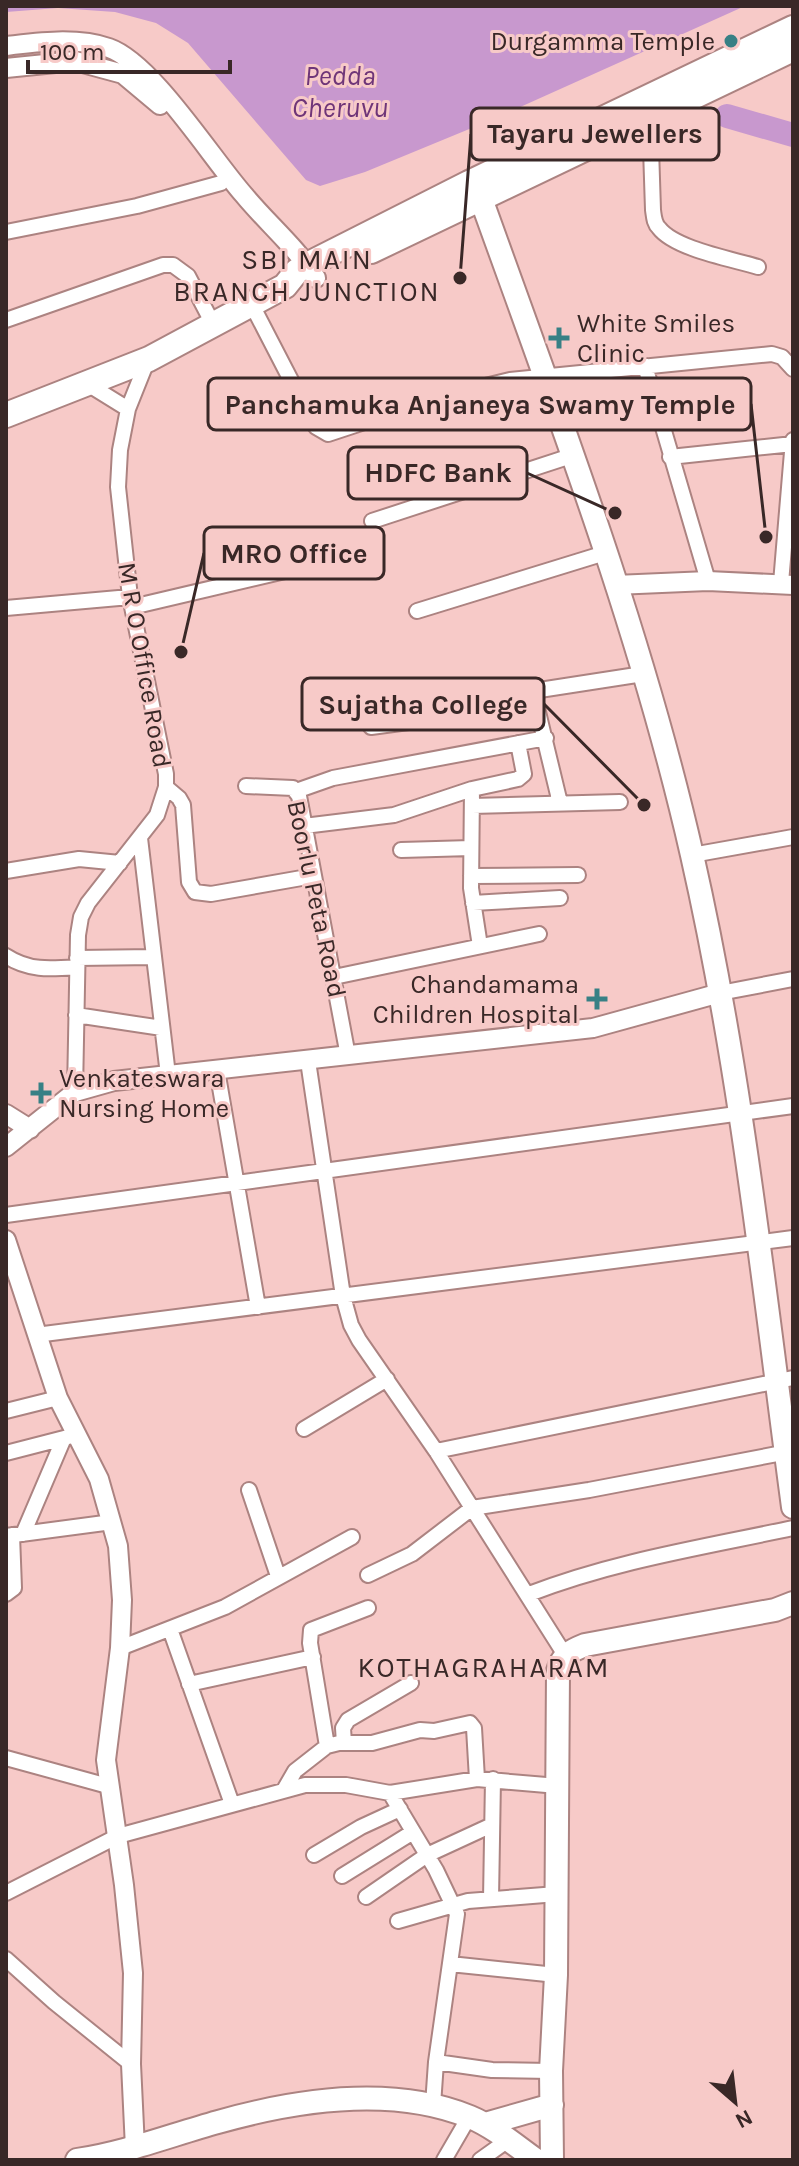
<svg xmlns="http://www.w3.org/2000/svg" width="799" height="2166" font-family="Karla,sans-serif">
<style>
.water{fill:#c898ce}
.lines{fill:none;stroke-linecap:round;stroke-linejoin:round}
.river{stroke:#c898ce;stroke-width:24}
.minor-casing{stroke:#ac8381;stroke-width:18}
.tertiary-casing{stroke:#ac8381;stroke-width:22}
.secondary-casing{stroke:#ac8381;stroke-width:26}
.primary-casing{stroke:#ac8381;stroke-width:28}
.minor{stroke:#fff;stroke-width:14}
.tertiary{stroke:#fff;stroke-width:18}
.secondary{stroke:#fff;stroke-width:22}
.primary{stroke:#fff;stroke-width:24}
.poi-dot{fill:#378085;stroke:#f7cac8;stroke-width:3}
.labels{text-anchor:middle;stroke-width:6;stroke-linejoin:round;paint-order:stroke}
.poi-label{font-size:26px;fill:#392827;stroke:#f7cac8;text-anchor:end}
.street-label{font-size:26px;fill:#392827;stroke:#f7cac8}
.water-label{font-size:28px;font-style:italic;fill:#6f3578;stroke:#f7cac8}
.neighbourhood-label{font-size:28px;letter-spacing:2px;fill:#392827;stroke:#f7cac8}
.leader{fill:none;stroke:#392827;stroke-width:3}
.callout-dot{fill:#392827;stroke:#f7cac8;stroke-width:3}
.callout{fill:#f7cac8;stroke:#392827;stroke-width:3}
.callout-label{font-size:28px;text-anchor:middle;font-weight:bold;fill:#392827}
</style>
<rect width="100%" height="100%" fill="#f7cac8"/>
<path class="water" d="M6,6H745L496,118L365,172L320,186L306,180L188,43L156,23L115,12L58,8L6,12Z"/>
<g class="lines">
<path class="river" d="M727,116L793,135"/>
<g class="minor-casing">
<path id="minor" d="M650,117L653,210C654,217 654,223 659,228C675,249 732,259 758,267
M6,232L137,206L221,183
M252,305L311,419L316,427L328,434L440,397L510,380L772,354L782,357L793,369
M6,320L163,265H173L188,276L214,326
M645,366L708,581
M86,383L128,409
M670,457L793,444
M372,521L571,456
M781,583L793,440
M132,607L366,552
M6,608L130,597
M417,611L605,553
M337,687L371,727L536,705
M246,786L293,788L299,796L348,1056
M166,787L179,798L183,805L189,882L195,892L211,894L313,876
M472,789L471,888L480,946
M296,791L333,778L546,738
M560,803L533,691L643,674
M472,806L620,802
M304,826L394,815L472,789L518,779L524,774L518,743
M140,838L168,1075
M401,850L471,848
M692,855L793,837
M6,871L79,859L120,863
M471,876L578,875
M473,903L560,898
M6,956C29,971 50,969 77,967
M77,958L154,957
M334,977L539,934
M720,993L793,979
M76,1015L162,1028
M308,1061L343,1296L351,1325L359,1340L436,1451L565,1655
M217,1070L258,1307
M75,1092L78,935L81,917L88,903L157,815L166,787V774L130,597L118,487L120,450L128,409L148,359
M6,1215L793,1106
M36,1335L793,1238
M6,1411L58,1398
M304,1429L387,1379
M436,1451L793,1378
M6,1453L72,1436
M249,1490L278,1576
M23,1534L64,1438
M6,1536L112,1522
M368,1575L412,1554L472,1508L589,1490L793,1451
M6,1594L14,1588L12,1535
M529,1594C614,1561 704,1547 793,1528
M170,1629L232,1804
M120,1648L225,1607L352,1537
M189,1684L313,1657
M344,1743L343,1728L348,1720L411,1683
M327,1746L310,1643L311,1630L368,1608
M6,1758L108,1786
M284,1790L295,1771L327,1746L339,1743H372L420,1730L434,1731L470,1723L474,1728L477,1779
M390,1793L436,1870L457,1914L436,2062L433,2105
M314,1855L361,1827L400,1809
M342,1876L413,1832
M6,1893L118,1836L305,1785H346L390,1793L477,1779L558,1786
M366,1897L427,1855L492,1825
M491,1899L493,1779
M398,1921L468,1901L557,1894
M6,1959L54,2002L131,2064
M450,1964L556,1975
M436,2062L492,2070L551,2071
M444,2160L469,2117
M480,2160L508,2140"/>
</g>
<g class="tertiary-casing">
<path id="tertiary" d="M6,46C38,42 78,37 109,48C152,63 212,159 244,195C267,223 296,247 316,278
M6,68L75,61L123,74L160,105
M615,585L708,581L793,585
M6,1114L30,1129
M6,1147L75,1092L114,1081L593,1028L720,993
M6,1240L58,1398L99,1479L118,1546L122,1600L120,1648L106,1760L124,1885L133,1973L131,2064L135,2148"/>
</g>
<g class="secondary-casing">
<path id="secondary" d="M475,182C554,403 640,626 692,855C741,1070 764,1290 793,1507
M485,2124L552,2105
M77,2160C125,2153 171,2135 218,2122C296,2100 392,2085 470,2117C494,2127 515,2145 536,2160
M552,2160L551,2071L556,1975L558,1671C562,1655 570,1651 585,1645L775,1610L793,1603"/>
</g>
<g class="primary-casing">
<path id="primary" d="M371,251L793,49
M6,415L149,359L285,286L297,271L307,265L469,183L793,28"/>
</g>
<use href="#minor" class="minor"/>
<use href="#tertiary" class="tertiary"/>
<use href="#secondary" class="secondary"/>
<use href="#primary" class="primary"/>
</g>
<g class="poi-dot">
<circle cx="731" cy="41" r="8"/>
<path d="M555 326h8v8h8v8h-8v8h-8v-8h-8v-8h8z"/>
<path d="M593 987h8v8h8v8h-8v8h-8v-8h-8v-8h8z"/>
<path d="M37 1081h8v8h8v8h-8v8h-8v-8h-8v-8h8z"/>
</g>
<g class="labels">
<g class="poi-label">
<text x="715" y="50">Durgamma Temple</text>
<text x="577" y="332" text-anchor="start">White Smiles<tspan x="577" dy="30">Clinic</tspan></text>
<text x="579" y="993">Chandamama<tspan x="579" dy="30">Children Hospital</tspan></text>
<text x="59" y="1087" text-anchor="start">Venkateswara<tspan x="59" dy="30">Nursing Home</tspan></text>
</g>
<g class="street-label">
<text transform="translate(145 665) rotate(80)" y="9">M R O Office Road</text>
<text transform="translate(317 899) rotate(78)" y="9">Boorlu Peta Road</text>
</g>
<g class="water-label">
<text x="340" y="85">Pedda<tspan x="340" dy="32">Cheruvu</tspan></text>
</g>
<g class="neighbourhood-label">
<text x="307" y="269">SBI MAIN<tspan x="307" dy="32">BRANCH JUNCTION</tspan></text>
<text x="484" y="1677">KOTHAGRAHARAM</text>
</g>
</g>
<path class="leader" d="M460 278L471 134M766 537L751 404M615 513L527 473M181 652L204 553M644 805L544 704"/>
<g class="callout-dot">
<circle cx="460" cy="278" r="8"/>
<circle cx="766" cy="537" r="8"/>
<circle cx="615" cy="513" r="8"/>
<circle cx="181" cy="652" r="8"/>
<circle cx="644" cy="805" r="8"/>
</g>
<g class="callout">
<rect x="471" y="108" width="248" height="52" rx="8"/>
<rect x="208" y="378" width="543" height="52" rx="8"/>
<rect x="348" y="447" width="179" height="52" rx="8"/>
<rect x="204" y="527" width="180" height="52" rx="8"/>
<rect x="302" y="678" width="242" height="52" rx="8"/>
</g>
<g class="callout-label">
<text x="595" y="143">Tayaru Jewellers</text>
<text x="480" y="414">Panchamuka Anjaneya Swamy Temple</text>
<text x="438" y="482">HDFC Bank</text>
<text x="294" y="563">MRO Office</text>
<text x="423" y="714">Sujatha College</text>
</g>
<rect width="799" height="2166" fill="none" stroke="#392827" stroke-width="16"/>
<g transform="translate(735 2102) rotate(152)" stroke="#f7cac8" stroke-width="6" paint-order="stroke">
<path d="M0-6L14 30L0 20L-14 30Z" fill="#392827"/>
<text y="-12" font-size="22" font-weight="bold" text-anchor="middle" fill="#392827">N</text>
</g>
<path d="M28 60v12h202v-12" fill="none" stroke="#392827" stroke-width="4"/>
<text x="40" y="60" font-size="24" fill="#392827" stroke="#f7cac8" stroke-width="6" paint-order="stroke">100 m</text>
</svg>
